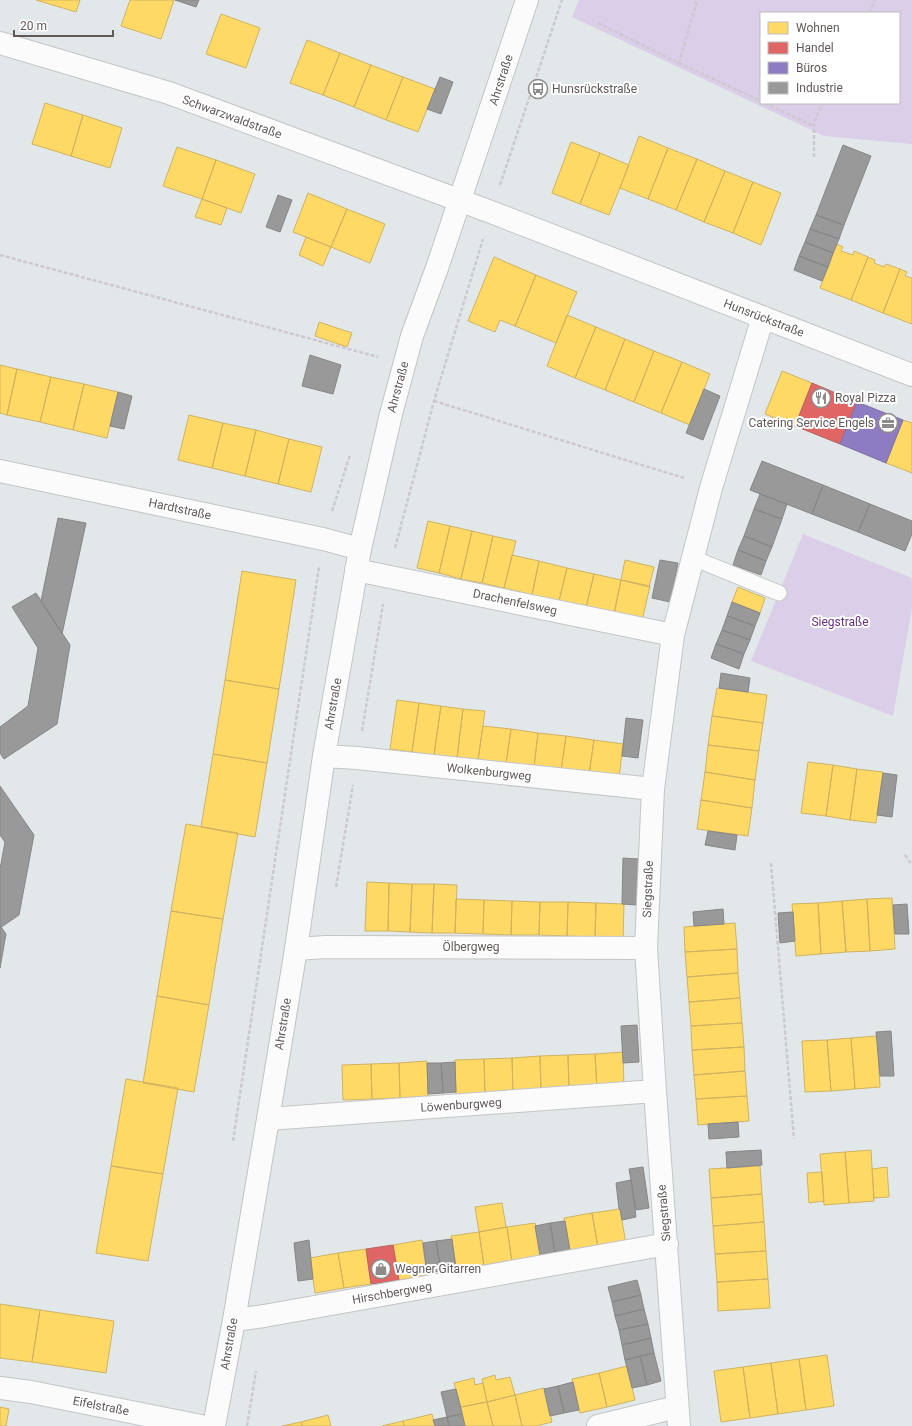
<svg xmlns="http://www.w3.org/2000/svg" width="912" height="1426" font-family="Roboto,sans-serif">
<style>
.green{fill:#dacee8;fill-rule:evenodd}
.homes{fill:#ffd966;stroke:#d0b362}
.shops{fill:#e06666;stroke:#ba6262}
.offices{fill:#8e7cc3;stroke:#8072a3}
.industry{fill:#999;stroke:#888686}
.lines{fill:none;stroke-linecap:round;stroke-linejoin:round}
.lane-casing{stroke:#c4c5c5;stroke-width:17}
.street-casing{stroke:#c4c5c5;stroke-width:24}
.secondary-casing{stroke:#c3c3c4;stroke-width:24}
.path{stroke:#cec8d0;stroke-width:2.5;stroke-dasharray:4 2;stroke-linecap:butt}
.lane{stroke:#fbfbfc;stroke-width:15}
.street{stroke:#fbfbfc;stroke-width:22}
.secondary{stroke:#fbfbfc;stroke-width:22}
.labels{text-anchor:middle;stroke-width:4;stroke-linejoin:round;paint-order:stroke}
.street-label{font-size:12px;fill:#615958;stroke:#fff}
.poi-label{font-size:12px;fill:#615958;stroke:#fff;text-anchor:start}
.park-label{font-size:12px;fill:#683088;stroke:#fff}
</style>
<rect width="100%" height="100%" fill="#e2e7ea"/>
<path class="green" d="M579,0H912V144L824,136L572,17ZM761,13H899V103H761Z
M803,534L912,578V608L893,716L751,661Z"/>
<path class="homes" d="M36,0H80L76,12Z
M130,0H174L161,39L121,26Z
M221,14L260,28L246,68L206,54Z
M307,40L340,53L323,95L290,83Z
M340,53L371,65L354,107L323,95Z
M371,65L403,77L386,120L354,107Z
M403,77L435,89L418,132L386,120Z
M45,103L83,115L71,156L32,144Z
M83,115L122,128L110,168L71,156Z
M639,136L668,148L648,199L620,188Z
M571,142L600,153L580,204L552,193Z
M177,147L216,160L202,199L163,186Z
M668,148L697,159L676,210L648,199Z
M600,153L629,165L609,215L580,204Z
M697,159L725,171L704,222L676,210Z
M216,160L255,174L241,213L202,199Z
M725,171L753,182L733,233L704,222Z
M753,182L781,193L761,245L733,233Z
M308,193L347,209L331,247L293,232Z
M202,199L227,208L221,225L195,217Z
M347,209L385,224L370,263L331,247Z
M306,237L331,247L323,266L299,255Z
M837,244L843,247L841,251L853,255L854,251L868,257L851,300L820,288Z
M494,257L536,275L515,326L500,320L495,332L468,321Z
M868,257L875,260L874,263L884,267L886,264L900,269L883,313L851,300Z
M900,269L907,272L905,276L912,278V324L883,313Z
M536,275L577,292L556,343L515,326Z
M567,315L596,327L575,378L547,366Z
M319,322L352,333L347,347L315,336Z
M596,327L625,339L605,390L575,378Z
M625,339L654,351L634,402L605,390Z
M654,351L682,362L661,413L634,402Z
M682,362L710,374L690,425L661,413Z
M0,365L17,369L7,415L0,413Z
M17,369L51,377L40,422L7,415Z
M782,371L812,383L795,426L765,414Z
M51,377L84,384L73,430L40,422Z
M84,384L118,392L107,438L73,430Z
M189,415L223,423L212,468L178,460Z
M903,420L912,423V473L886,463Z
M223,423L256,430L245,476L212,468Z
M256,430L289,439L278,484L245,476Z
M289,439L322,447L311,492L278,484Z
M428,521L450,526L439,573L417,568Z
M450,526L472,531L461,579L439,573Z
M472,531L493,536L482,583L461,579Z
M493,536L516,541L504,588L482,583Z
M512,555L539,561L532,595L504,588Z
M625,560L654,567L649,587L621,580Z
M539,561L567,568L559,601L532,595Z
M567,568L594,574L586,608L559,601Z
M242,571L296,580L279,689L225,680Z
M594,574L621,580L614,614L586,608Z
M621,580L650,586L642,621L614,614Z
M738,587L765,598L760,613L732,602Z
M225,680L279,689L267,763L213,754Z
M717,688L767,695L763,723L712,716Z
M397,700L419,703L412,752L390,749Z
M419,703L441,706L434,755L412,752Z
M441,706L463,709L457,758L434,755Z
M463,709L485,711L478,760L457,758Z
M712,716L763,723L759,751L708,745Z
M483,726L511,729L506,764L478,760Z
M511,729L538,733L534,767L506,764Z
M538,733L566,736L561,771L534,767Z
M566,736L594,740L589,775L561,771Z
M594,740L623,744L619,778L589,775Z
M708,745L759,751L755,780L705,772Z
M213,754L267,763L255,837L201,827Z
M808,762L833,765L826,816L801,813Z
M833,765L857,769L850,820L826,816Z
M857,769L883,772L876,823L850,820Z
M705,772L755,780L752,808L701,800Z
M701,800L752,808L748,836L697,829Z
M186,824L238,833L223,919L171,911Z
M367,882L389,883L388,931H365Z
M389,883L412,884L410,932L388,931Z
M412,884H434L432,933L410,932Z
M434,884L457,885L455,933H432Z
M892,898L895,949L870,951L867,899Z
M456,899L484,900L483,934L455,933Z
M867,899L870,951L846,952L842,901Z
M484,900L512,901L511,935L483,934Z
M512,901L540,902L539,935H511Z
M842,901L846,952L821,954L818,903Z
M540,902H568L567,936L539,935Z
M568,902L596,903L595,937L567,936Z
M596,903L624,904L623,939L595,937Z
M818,903L821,954L796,956L792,904Z
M171,911L223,919L209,1005L157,996Z
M735,923L737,949L685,952L684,927Z
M737,949L738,973L687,977L685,952Z
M738,973L740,998L689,1002L687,977Z
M157,996L209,1005L194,1092L143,1083Z
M740,998L742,1023L691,1026L689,1002Z
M742,1023L744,1047L692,1050L691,1026Z
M877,1036L880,1087L855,1089L851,1038Z
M851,1038L855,1089L831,1091L827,1040Z
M827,1040L831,1091L805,1092L802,1041Z
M744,1047L745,1071L694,1075L692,1050Z
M623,1052L624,1088L597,1089L595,1054Z
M595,1054L597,1089L569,1090L568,1055Z
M568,1055L569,1090L541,1091L540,1056Z
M540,1056L541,1091L513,1093L512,1058Z
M512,1058L513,1093L485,1094L484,1059Z
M484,1059L485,1094L456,1095L455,1060Z
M427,1061L428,1096L400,1098L399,1063Z
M399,1063L400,1098L372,1099L371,1064Z
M371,1064L372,1099L343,1100L342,1065Z
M745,1071L747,1096L696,1099L694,1075Z
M126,1079L178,1088L163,1174L111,1166Z
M747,1096L749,1121L698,1125L696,1099Z
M871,1150L874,1201L849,1203L845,1152Z
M845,1152L849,1203L824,1205L820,1154Z
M111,1166L163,1174L148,1261L96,1253Z
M760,1166L762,1194L711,1198L709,1169Z
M887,1167L889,1197L874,1198L872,1169Z
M822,1172L824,1201L809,1203L807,1173Z
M762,1194L764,1222L713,1226L711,1198Z
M502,1203L506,1227L479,1232L475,1207Z
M620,1209L626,1244L598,1248L592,1213Z
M592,1213L598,1248L570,1253L564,1218Z
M764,1222L766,1251L715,1254L713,1226Z
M535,1223L540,1257L512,1262L507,1227Z
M507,1227L512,1262L484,1266L479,1232Z
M479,1232L484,1266L457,1271L451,1236Z
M422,1240L427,1275L399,1280L393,1245Z
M366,1249L371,1284L344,1288L338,1253Z
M766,1251L768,1279L717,1282L715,1254Z
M338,1253L344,1288L315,1293L310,1258Z
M768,1279L770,1308L718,1311L717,1282Z
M0,1304L40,1310L32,1362L0,1358Z
M40,1310L114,1321L106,1373L32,1362Z
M827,1355L834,1406L806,1410L799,1359Z
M799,1359L806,1410L778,1414L771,1363Z
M771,1363L778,1414L750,1418L743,1367Z
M627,1366L635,1400L607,1407L599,1373Z
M743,1367L750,1418L721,1422L714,1371Z
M599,1373L607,1407L580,1413L572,1379Z
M495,1375L496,1380L510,1377L515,1395L487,1402L482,1379Z
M474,1378L475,1385L483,1383L487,1402L461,1407L454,1383Z
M544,1388L552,1422L536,1426H522L515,1395Z
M515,1395L522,1426H493L487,1402Z
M487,1402L493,1426H465L461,1407Z
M0,1407L9,1409L6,1426H0Z
M432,1414L435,1426H404L403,1421Z
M328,1415L331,1426H302L301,1422Z
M403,1421L404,1426H382Z
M301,1422L302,1426H282Z"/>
<path class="shops" d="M812,383L857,402L840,444L795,426Z
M393,1245L399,1280L371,1284L366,1249Z"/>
<path class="offices" d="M857,402L903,420L886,463L840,444Z"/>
<path class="industry" d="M175,0H199L196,7Z
M440,77L453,82L441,114L427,109Z
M843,145L871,156L844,225L816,215Z
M278,195L292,200L280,232L266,227Z
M816,215L844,225L839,239L810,229Z
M810,229L839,239L833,253L805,242Z
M805,242L833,253L828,267L799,256Z
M799,256L828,267L822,281L794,270Z
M310,355L341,365L333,394L302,386Z
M704,389L720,396L703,440L686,433Z
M118,392L132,396L124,429L110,426Z
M762,461L823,485L812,514L750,490Z
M823,485L870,504L858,532L812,514Z
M760,494L787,504L782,519L754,509Z
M870,504L912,521V534L905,551L858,532Z
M754,509L782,519L772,547L744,536Z
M58,518L86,523L62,634L41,601Z
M744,536L772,547L766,561L738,550Z
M738,550L766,561L761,575L733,565Z
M660,560L678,563L670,602L652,598Z
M36,593L70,645L57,724L4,759L0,753V727L28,706L38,648L12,607Z
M732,602L760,613L755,626L727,616Z
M727,616L755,626L750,640L722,630Z
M722,630L750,640L744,654L716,644Z
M716,644L744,654L739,669L711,658Z
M721,673L750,678L748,692L719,688Z
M626,718L643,720L638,758L622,756Z
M883,773L897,775L892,817L877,815Z
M0,786L34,835L19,915L0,928V869L5,842L0,835Z
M708,831L737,835L735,850L705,845Z
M623,858L639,859L637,905L622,904Z
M907,904L909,934H895L893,905Z
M723,909L724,924L694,926L693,912Z
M793,912L795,941L780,943L778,913Z
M1,927L6,934L0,968V928Z
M637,1025L639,1062L623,1063L621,1026Z
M891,1031L894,1076H880L876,1032Z
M455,1062L456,1092L443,1093L441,1063Z
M427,1063H441L443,1093L428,1094Z
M738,1122L739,1137L709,1139L708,1124Z
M761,1150L762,1165L727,1168L726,1152Z
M643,1167L649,1208L636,1210L629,1169Z
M631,1180L636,1217L622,1220L620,1209H619L616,1183Z
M565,1221L570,1250L555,1252L550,1223Z
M550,1223L555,1252L540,1255L535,1226Z
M452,1239L456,1269L441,1271L436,1241Z
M309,1240L313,1279L298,1281L294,1243Z
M436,1241L441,1271L427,1273L423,1243Z
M637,1280L641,1295L612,1302L608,1287Z
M641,1295L644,1309L615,1316L612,1302Z
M644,1309L648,1324L619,1330L615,1316Z
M648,1324L651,1338L622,1345L619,1330Z
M651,1338L654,1353L625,1360L622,1345Z
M654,1353L661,1381L647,1385L640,1356Z
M640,1356L647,1385L632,1388L625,1360Z
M573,1382L579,1410L564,1413L558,1386Z
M558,1386L564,1413L550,1416L544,1389Z
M456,1389L462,1414L447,1417L441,1392Z
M462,1414L465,1426H449L447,1417Z
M447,1417L449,1426H435L433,1420Z"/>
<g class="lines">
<g class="lane-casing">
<path id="lane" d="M693,558L779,593"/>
</g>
<g class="street-casing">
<path id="street" d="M0,43L169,93L491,212L912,375
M0,471L323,539L360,549
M356,570L673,635
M324,756L357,758L653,789
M296,949L326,947L646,948
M268,1119L655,1091
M234,1320L264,1316L667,1244
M0,1388L31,1392L201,1426
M598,1426L677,1407
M679,1426L655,1091L646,948L653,789L673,635L711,488L763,317"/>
</g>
<g class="secondary-casing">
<path id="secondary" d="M214,1426L234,1320L268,1119L296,949L324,756L360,549L391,414L412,336L437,268L527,0"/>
</g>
<path class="path" d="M869,13L875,0
M598,23L679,63L761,101
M679,63L697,0
M765,103L814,126
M814,157V122L823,103
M500,185L562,0
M0,255L378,357
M434,401L684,478
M332,511L350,455
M395,548L434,401L483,239
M362,731L383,604
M905,855L912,865
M771,863L794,1139
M336,887L353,785
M233,1141L319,567
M247,1426L256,1371"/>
<use href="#lane" class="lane"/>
<use href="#street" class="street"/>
<use href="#secondary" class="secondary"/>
</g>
<defs>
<g id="bus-ring" transform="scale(1)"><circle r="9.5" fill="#fff" stroke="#8e8b8b" stroke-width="1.5"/><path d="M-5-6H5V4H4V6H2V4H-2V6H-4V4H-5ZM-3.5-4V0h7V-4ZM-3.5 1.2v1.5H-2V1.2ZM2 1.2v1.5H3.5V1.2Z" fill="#8e8b8b"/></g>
<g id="restaurant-ring" transform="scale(1)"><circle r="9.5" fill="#fff" stroke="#8e8b8b" stroke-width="1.5"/><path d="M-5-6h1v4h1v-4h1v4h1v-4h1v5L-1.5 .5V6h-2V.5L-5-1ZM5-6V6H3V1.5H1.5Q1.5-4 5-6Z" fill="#8e8b8b"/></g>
<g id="office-ring" transform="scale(1)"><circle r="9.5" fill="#fff" stroke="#8e8b8b" stroke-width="1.5"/><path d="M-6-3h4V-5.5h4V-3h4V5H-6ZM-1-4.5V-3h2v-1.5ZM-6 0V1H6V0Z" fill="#8e8b8b"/></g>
<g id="shop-ring" transform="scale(1)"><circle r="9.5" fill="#fff" stroke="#8e8b8b" stroke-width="1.5"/><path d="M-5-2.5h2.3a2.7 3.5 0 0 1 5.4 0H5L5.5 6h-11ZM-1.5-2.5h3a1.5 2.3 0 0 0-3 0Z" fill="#8e8b8b"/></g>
</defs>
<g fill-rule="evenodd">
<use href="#bus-ring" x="538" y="89"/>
<use href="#restaurant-ring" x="821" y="398"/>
<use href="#office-ring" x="888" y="423"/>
<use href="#shop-ring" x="381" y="1269"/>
</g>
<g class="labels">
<g class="street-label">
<text transform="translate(501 80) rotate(-72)" y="4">Ahrstraße</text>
<text transform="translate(232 117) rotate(20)" y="4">Schwarzwaldstraße</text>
<text transform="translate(764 318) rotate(21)" y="4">Hunsrückstraße</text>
<text transform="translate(398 387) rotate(-75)" y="4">Ahrstraße</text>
<text transform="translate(180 509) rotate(12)" y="4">Hardtstraße</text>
<text transform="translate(515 602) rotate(12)" y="4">Drachenfelsweg</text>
<text transform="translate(333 704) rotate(-80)" y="4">Ahrstraße</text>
<text transform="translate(489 772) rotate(6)" y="4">Wolkenburgweg</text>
<text transform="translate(648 889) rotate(-88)" y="4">Siegstraße</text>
<text x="471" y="951">Ölbergweg</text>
<text transform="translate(283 1024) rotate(-81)" y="4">Ahrstraße</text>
<text transform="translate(461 1105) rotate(-4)" y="4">Löwenburgweg</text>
<text transform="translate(664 1213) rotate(-95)" y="4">Siegstraße</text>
<text transform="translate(392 1293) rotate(-10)" y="4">Hirschbergweg</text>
<text transform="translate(229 1344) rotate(-80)" y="4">Ahrstraße</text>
<text transform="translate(101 1406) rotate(11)" y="4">Eifelstraße</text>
</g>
<g class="poi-label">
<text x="552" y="93">Hunsrückstraße</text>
<text x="835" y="402">Royal Pizza</text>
<text x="874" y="427" text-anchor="end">Catering Service Engels</text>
<text x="395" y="1273">Wegner Gitarren</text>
</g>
<g class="park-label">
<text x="840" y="626">Siegstraße</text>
</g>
</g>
<rect x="760" y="12" width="140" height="92" fill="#ffffff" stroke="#c0bdbc"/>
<rect x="768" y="22" width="20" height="12" fill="#ffd966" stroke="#c0bdbc"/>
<text x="796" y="32" font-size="12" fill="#615958">Wohnen</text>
<rect x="768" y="42" width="20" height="12" fill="#e06666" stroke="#c0bdbc"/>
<text x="796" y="52" font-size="12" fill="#615958">Handel</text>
<rect x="768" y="62" width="20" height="12" fill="#8e7cc3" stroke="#c0bdbc"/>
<text x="796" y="72" font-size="12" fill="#615958">Büros</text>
<rect x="768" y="82" width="20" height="12" fill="#999999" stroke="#c0bdbc"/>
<text x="796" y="92" font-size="12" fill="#615958">Industrie</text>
<path d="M14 30v6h99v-6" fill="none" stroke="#615958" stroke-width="2"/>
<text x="20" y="30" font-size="12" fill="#615958" stroke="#ffffff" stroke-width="3" paint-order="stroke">20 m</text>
</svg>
